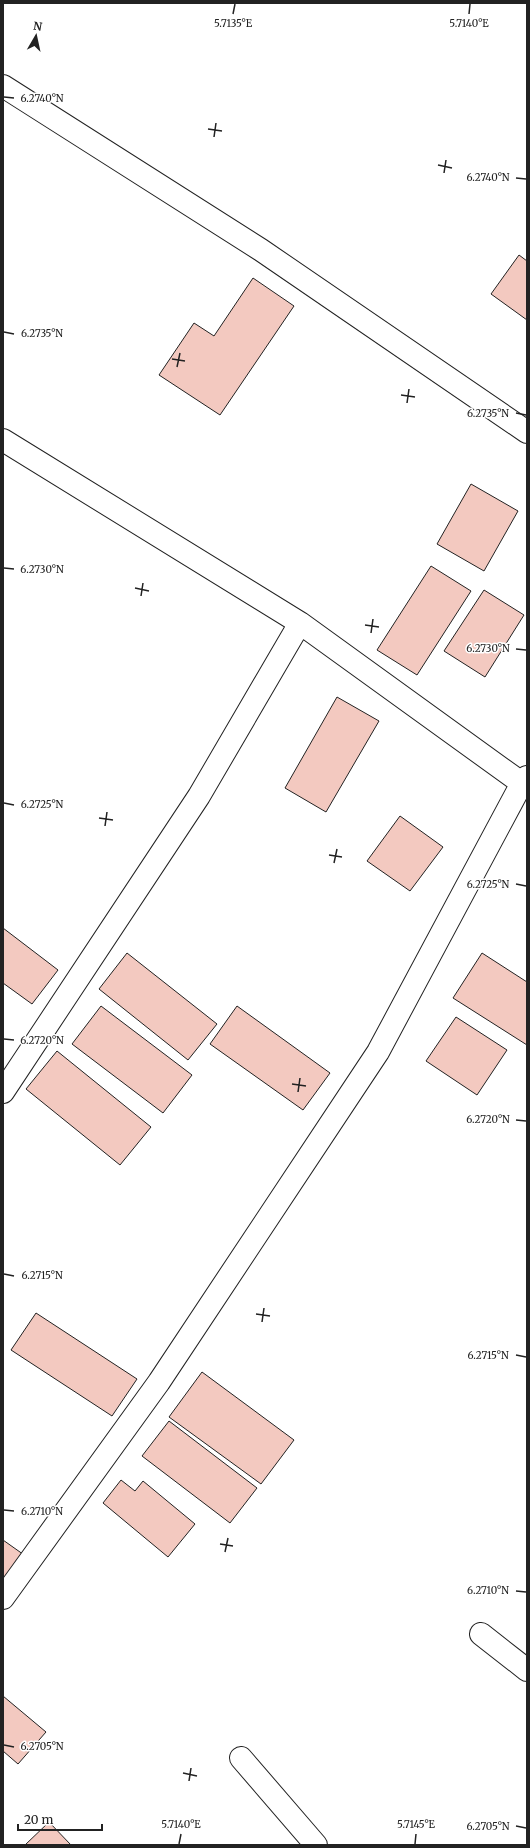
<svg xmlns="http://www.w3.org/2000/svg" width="530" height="1848" font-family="Merriweather,serif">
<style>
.building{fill:#f3c9c0;stroke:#222}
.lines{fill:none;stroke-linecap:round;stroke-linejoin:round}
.minor-casing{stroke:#222;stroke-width:24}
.minor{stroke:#fff;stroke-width:22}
.ticks{fill:none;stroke:#222;stroke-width:1.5}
.ticks-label{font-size:10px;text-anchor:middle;fill:#222;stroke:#fff;stroke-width:3;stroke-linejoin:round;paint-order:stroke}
</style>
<rect width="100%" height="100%" fill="#fff"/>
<path class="building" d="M519,255L527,261V320L491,294Z
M253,278L294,306L220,415L159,375L194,323L214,336Z
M471,484L518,511L484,571L437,544Z
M431,566L471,591L417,675L377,650Z
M484,590L524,615L485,677L444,651Z
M337,697L379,721L326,812L285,788Z
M400,816L443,847L410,891L367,861Z
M3,928L58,970L32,1004L3,983Z
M127,953L217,1024L188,1060L99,989Z
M482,953L527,982V1045L453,998Z
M101,1006L192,1075L163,1113L72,1044Z
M237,1006L330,1073L303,1110L210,1044Z
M456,1017L507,1050L477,1095L426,1061Z
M57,1051L151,1127L120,1165L26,1089Z
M36,1313L137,1379L112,1416L11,1350Z
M202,1372L294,1440L261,1484L169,1417Z
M169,1421L257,1488L230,1523L142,1456Z
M121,1480L135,1491L143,1481L195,1524L168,1557L103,1503Z
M3,1540L27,1557L3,1591Z
M3,1696L46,1732L18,1764L3,1751Z
M49,1822L71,1845H25Z"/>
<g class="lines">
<g class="minor-casing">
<path id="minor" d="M3,86L261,250L527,432
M3,440L300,623L527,787
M3,1092L199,796L300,623
M3,1598L159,1382L378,1052L522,783L527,777
M481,1634L527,1670
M241,1758L316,1845"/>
</g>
<use href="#minor" class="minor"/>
</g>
<path class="ticks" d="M233,14L235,4M469,14L470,4M4,97L14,98M208,129L222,131M214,137L216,123M438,165L452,168M444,173L446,160M516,178L526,179M4,332L14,334M172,359L185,361M177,367L180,353M401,395L415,397M407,403L409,389M516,413L526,415M4,568L14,569M135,588L149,591M141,596L143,583M365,625L379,627M371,633L373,619M516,649L526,650M4,803L14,805M99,818L113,820M105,826L107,812M329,855L342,857M334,863L337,849M516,884L526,886M4,1039L14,1040M292,1084L306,1086M298,1092L300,1078M516,1120L526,1121M4,1274L14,1276M256,1314L270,1316M262,1322L264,1308M516,1355L526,1357M4,1510L14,1511M220,1544L233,1546M225,1552L228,1538M516,1591L526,1592M4,1745L14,1747M183,1773L197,1776M189,1781L191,1768M516,1826L526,1828M179,1844L181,1834M415,1844L416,1834"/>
<g class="ticks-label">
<text x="233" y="27">5.7135°E</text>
<text x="469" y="27">5.7140°E</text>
<text x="42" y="102">6.2740°N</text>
<text x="488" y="181">6.2740°N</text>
<text x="42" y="337">6.2735°N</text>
<text x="488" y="417">6.2735°N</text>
<text x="42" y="573">6.2730°N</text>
<text x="488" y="652">6.2730°N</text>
<text x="42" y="808">6.2725°N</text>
<text x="488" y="888">6.2725°N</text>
<text x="42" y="1044">6.2720°N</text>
<text x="488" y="1123">6.2720°N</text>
<text x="42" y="1279">6.2715°N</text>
<text x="488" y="1359">6.2715°N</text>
<text x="42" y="1515">6.2710°N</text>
<text x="488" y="1594">6.2710°N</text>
<text x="42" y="1750">6.2705°N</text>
<text x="181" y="1828">5.7140°E</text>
<text x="416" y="1828">5.7145°E</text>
<text x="488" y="1830">6.2705°N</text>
</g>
<rect width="530" height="1848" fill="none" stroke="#222222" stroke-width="8"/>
<g transform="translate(36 36) rotate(9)" stroke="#ffffff" stroke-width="3" paint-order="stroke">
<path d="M0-3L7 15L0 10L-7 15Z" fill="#222222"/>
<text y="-6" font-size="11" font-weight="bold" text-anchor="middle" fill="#222222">N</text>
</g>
<path d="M18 1824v6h84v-6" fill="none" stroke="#222222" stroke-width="2"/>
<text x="24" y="1824" font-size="12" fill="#222222" stroke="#ffffff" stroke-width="3" paint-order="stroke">20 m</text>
</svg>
